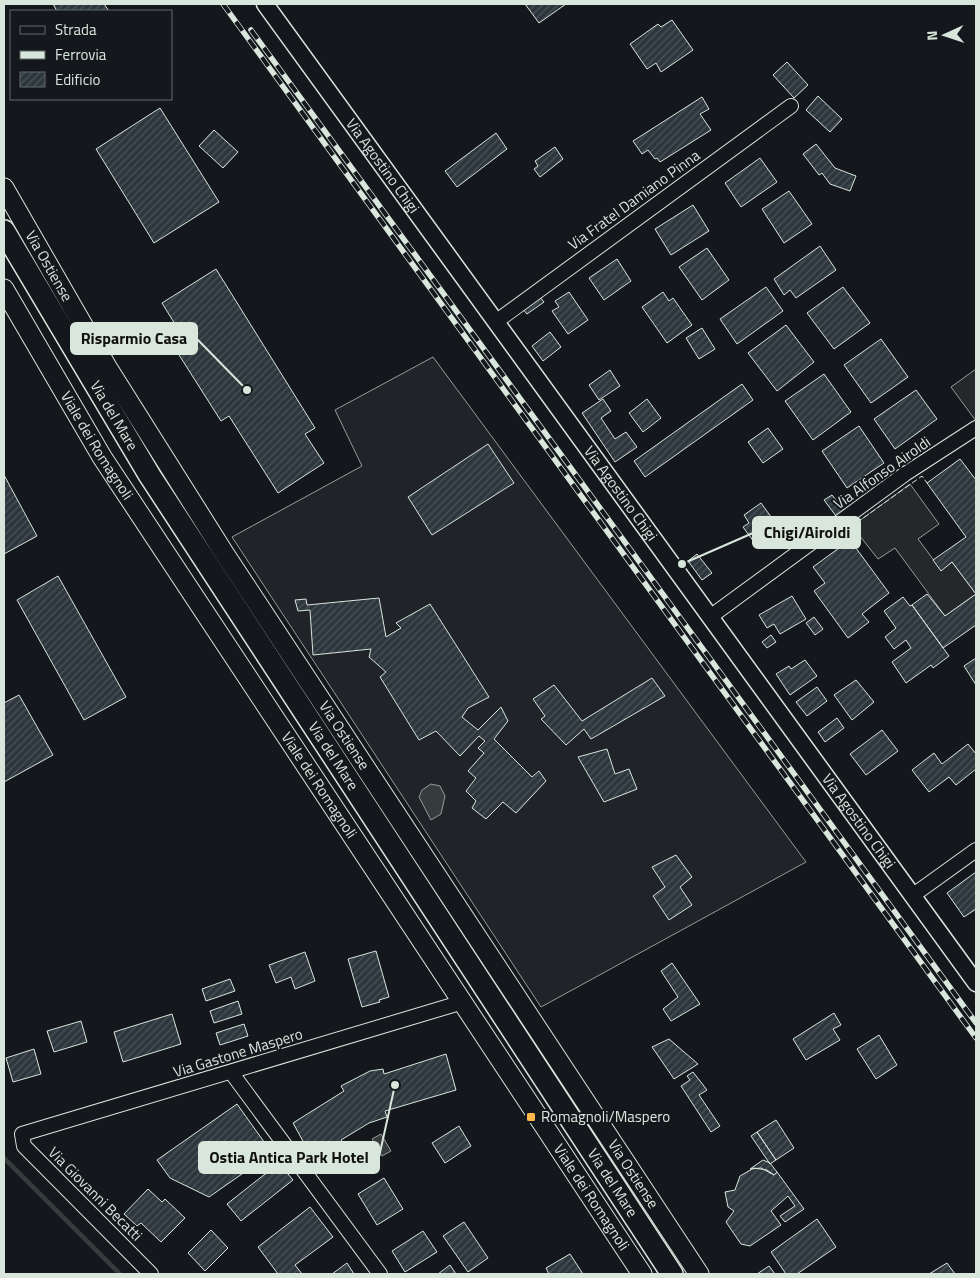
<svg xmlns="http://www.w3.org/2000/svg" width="980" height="1278" font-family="'Titillium Web',sans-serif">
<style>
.garden{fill:#202428;stroke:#939e99}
.parking{fill:#24282b;stroke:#939e99}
.water{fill:#363b3e;stroke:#939e99}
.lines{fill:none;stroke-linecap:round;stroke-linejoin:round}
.stream{stroke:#363b3e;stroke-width:4.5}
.building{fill:url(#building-hatch);stroke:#d8e6dc}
.minor-casing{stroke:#d8e6dc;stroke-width:16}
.tertiary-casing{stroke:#d8e6dc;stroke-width:19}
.secondary-casing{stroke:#d8e6dc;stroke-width:21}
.primary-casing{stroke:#d8e6dc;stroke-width:24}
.minor{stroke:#14181c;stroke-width:14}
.tertiary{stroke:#14181c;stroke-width:16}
.secondary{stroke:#14181c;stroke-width:19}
.primary{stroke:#14181c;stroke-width:21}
.rail-casing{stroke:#d8e6dc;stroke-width:5.5}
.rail{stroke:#14181c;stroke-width:4;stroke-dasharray:11;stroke-linecap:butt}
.fence{stroke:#d8e6dc;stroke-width:1;stroke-dasharray:6 2.5;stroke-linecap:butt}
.poi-dot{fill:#ffb74d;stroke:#14181c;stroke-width:2}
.labels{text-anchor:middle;stroke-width:4;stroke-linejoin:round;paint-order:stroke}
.street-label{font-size:15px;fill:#d8e6dc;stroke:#14181c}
.poi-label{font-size:15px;fill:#d8e6dc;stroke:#14181c;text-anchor:start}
.leader{fill:none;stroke:#d8e6dc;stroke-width:2}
.callout-dot{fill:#d8e6dc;stroke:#14181c;stroke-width:2}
.callout{fill:#d8e6dc;stroke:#d8e6dc;stroke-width:2}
.callout-label{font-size:16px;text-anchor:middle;font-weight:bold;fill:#111}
</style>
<defs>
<pattern id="building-hatch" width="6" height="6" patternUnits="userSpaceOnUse" patternTransform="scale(1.25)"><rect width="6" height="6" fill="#2c363c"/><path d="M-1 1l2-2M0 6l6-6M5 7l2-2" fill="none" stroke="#4a5358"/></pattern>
</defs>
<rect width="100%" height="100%" fill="#14181c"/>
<path class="garden" d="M433,357L806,862L541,1007L232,537L362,466L335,410Z"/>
<path class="parking" d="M976,369V421L951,387Z
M910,484L939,524L918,539L941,570L952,562L976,594L945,616L895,548L878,559L852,526Z"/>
<path class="water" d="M431,784L440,786L445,796L441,814L431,820L419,797L422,790Z
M381,1134L391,1151L382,1156L372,1139Z"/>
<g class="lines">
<path class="stream" d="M4,1158L120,1274"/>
</g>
<path class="building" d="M53,4H104L109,11H57Z
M525,4H566L539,23Z
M672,20L693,50L661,72L656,63L647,69L630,44L658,24L661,27Z
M787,62L808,85L794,98L773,75Z
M818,96L842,119L830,132L806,110Z
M702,97L709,109L700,114L711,130L660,162L657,158L655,159L648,150L642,154L633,141Z
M160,108L219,202L154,243L96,149Z
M214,130L238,152L223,168L199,146Z
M496,133L507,149L457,187L445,171Z
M816,144L835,168L856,176L850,191L830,184L822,173L819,175L803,154Z
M555,147L563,159L540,177L534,169L538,166L535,161Z
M760,158L777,182L741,207L725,183Z
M789,191L812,224L784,243L762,209Z
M693,205L709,231L671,255L655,229Z
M820,246L836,270L796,298L790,290L784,295L774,279Z
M707,248L729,280L702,300L679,267Z
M617,259L631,281L604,300L589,278Z
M216,269L315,428L305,434L324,463L278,493L229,416L221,421L167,336L178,329L162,303Z
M766,287L783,311L737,344L720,319Z
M843,287L870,323L834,349L807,313Z
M569,292L588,320L568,334L552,311L559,307L555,301Z
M663,292L669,301L673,298L692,325L667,343L642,307Z
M539,296L544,302L527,314L522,308Z
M786,325L814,362L777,391L748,353Z
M702,328L715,349L699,359L686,338Z
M550,332L561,347L543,361L532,346Z
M881,339L908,377L871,403L844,365Z
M610,370L620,386L599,400L589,385Z
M824,374L851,412L813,440L785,401Z
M742,384L753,400L645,477L634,461Z
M916,390L937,419L895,449L874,419Z
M603,399L611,411L601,418L615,439L626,432L637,447L615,462L582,413Z
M647,399L661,418L643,432L629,413Z
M859,426L884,463L847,488L822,451Z
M768,428L783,449L763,463L748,442Z
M488,444L514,483L432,535L408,497Z
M960,459L976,480V594L952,562L941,571L933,560L966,537L927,483Z
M4,475L37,536L4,554Z
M832,495L844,510L836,516L824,500Z
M761,503L782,532L768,542L766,539L757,546L743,527L749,523L744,515Z
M850,540L889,593L862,614L869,622L848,638L814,591L825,583L813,567Z
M697,554L712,573L702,580L688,561Z
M58,576L126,697L84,720L17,600Z
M927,594L945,616L976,594V625L943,648L912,605Z
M792,596L806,619L780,634L774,624L767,628L759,615Z
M903,597L910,606L912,605L949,656L933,668L931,665L906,683L892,662L911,648L906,640L894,649L885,637L896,628L884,611Z
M379,598L386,637L401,628L396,623L430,604L489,697L468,708L462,717L478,730L501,707L508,721L494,739L532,777L539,771L546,781L516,813L503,802L486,819L472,808L476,801L466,791L476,778L468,771L484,753L478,748L485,741L479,736L460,756L436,731L419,740L380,677L386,672L369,657L371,649L313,655L310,610L298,611L295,600L306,599L307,605Z
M814,617L823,629L815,635L806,623Z
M771,635L776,642L767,648L762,642Z
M976,658V685L964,666Z
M805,660L817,676L790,695L776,674L789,666L791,669Z
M652,678L665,696L591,739L584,729L566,745L541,719L545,716L533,699L554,685L582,721Z
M856,680L874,702L852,720L834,695Z
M817,687L827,701L807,716L796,702Z
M19,695L53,755L4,782V703Z
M837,718L844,728L825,742L818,732Z
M882,730L898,751L866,775L850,754Z
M968,744L976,754V769L956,785L949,777L929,792L912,770L934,753L942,764Z
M607,749L615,774L629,769L637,789L604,802L578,757Z
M676,855L692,877L680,887L692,905L669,920L653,896L665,887L652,867Z
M976,872V909L964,917L947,893Z
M376,951L389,997L379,1000L380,1002L362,1007L348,959Z
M305,952L315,981L295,989L291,977L276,983L269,965Z
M672,963L700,1004L671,1021L663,1009L678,997L661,971Z
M230,979L235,991L206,1001L202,989Z
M238,1001L242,1014L214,1023L210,1011Z
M834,1013L841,1025L833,1029L840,1040L806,1060L793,1039Z
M172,1014L181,1044L123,1062L114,1032Z
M81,1021L87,1042L54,1052L47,1031Z
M244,1024L248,1036L220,1045L216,1033Z
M879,1035L897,1065L876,1079L857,1049Z
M669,1039L698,1064L674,1079L652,1047Z
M34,1049L41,1074L13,1082L6,1058Z
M446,1054L456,1090L385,1111L387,1117L369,1123L341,1140L351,1156L328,1170L316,1148L309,1152L293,1123L344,1091L341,1086L370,1071L383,1069L384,1074Z
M693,1072L707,1090L699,1095L720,1126L711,1132L681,1086L690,1080L687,1076Z
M237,1104L272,1153L209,1197L170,1178L157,1160Z
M776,1120L794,1148L776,1160L757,1132Z
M459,1126L471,1146L445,1163L432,1143Z
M757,1132L776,1160L770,1164L751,1136Z
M763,1160L770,1163L777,1172L774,1175L761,1168L750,1169Z
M279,1163L293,1180L241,1221L227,1204Z
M754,1168L767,1170L774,1175L777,1172L804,1209L785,1222L780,1216L795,1206L788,1196L771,1211L781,1225L750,1246L741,1244L726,1222L734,1211L728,1207L725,1192L735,1190L740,1176Z
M384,1178L403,1209L377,1225L358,1194Z
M148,1189L162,1202L165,1199L185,1218L161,1242L141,1223L137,1226L124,1214Z
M310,1207L333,1237L295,1265L302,1274H278L258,1247Z
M817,1219L836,1247L797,1274H786L771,1252Z
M464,1222L488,1258L468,1272L443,1236Z
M211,1230L228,1248L205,1271L188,1253Z
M423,1231L437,1252L405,1272L392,1251Z
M570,1254L583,1274H549L546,1268Z
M347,1263L354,1274H332Z
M947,1263L955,1274H929Z
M450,1265L456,1274H438Z
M769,1266L775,1274H757Z"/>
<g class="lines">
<g class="minor-casing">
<path id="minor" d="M497,321L791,106
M710,617L905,474L976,428
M912,896L976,850
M231,1072L380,1274
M151,1274L24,1146L22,1134L463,1002"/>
</g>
<g class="tertiary-casing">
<g id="tertiary">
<path id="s1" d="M265,4L976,983"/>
</g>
</g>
<g class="secondary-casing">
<g id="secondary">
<path id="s2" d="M4,188L107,367L224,553L699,1274"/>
<path id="s3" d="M4,289L102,457L642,1274"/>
</g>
</g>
<g class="primary-casing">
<g id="primary">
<path id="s4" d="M4,231L150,476L672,1274"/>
</g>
</g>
<use href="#minor" class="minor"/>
<use href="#tertiary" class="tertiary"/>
<use href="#secondary" class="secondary"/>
<use href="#primary" class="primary"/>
<g class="rail-casing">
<path id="rail" d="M223,4L976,1038
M251,30L976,1023"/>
</g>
<use href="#rail" class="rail"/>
<path class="fence" d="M850,540L858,533L852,526L922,476L927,483"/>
</g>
<rect class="poi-dot" x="526" y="1112" width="10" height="10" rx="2.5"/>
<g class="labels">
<g class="street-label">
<text dy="5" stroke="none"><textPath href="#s1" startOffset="200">Via Agostino Chigi</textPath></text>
<text transform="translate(634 200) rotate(-36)" y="5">Via Fratel Damiano Pinna</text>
<text dy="5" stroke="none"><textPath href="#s2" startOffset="90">Via Ostiense</textPath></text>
<text dy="5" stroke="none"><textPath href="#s4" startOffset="215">Via del Mare</textPath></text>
<text dy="5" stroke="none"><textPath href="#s3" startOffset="182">Viale dei Romagnoli</textPath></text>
<text transform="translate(882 473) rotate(-35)" y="5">Via Alfonso Airoldi</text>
<text dy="5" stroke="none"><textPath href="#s1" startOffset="605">Via Agostino Chigi</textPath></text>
<text dy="5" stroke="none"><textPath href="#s2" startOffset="645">Via Ostiense</textPath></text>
<text dy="5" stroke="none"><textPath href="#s4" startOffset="620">Via del Mare</textPath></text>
<text dy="5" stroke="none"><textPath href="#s3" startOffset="588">Viale dei Romagnoli</textPath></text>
<text dy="5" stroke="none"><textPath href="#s1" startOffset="1010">Via Agostino Chigi</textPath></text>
<text transform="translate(238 1053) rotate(-17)" y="5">Via Gastone Maspero</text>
<text dy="5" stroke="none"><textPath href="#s2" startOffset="1170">Via Ostiense</textPath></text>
<text dy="5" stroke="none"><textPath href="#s4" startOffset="1130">Via del Mare</textPath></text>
<text transform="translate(95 1194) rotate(45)" y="5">Via Giovanni Becatti</text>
<text dy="5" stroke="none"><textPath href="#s3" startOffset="1082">Viale dei Romagnoli</textPath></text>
</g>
<g class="poi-label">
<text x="541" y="1122">Romagnoli/Maspero</text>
</g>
</g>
<path class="leader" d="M247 390L197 339M682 564L753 533M395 1085L379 1157"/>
<g class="callout-dot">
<circle cx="247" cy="390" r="5"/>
<circle cx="682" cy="564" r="5"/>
<circle cx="395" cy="1085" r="5"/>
</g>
<g class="callout">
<rect x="71" y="323" width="126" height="31" rx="5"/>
<rect x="753" y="517" width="107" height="31" rx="5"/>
<rect x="199" y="1142" width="180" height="31" rx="5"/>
</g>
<g class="callout-label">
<text x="134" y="344">Risparmio Casa</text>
<text x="807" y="538">Chigi/Airoldi</text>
<text x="289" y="1163">Ostia Antica Park Hotel</text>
</g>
<rect width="980" height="1278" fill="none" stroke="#d8e6dc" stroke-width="10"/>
<rect x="10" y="10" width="162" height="90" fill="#14181c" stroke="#626a69"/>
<rect x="20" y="26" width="25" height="8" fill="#14181c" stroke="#626a69"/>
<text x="55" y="35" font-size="15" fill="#d8e6dc">Strada</text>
<rect x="20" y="51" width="25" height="8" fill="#d8e6dc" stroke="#626a69"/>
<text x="55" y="60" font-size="15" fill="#d8e6dc">Ferrovia</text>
<rect x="20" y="72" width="25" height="15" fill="url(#building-hatch)" stroke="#626a69"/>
<text x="55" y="85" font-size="15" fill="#d8e6dc">Edificio</text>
<g transform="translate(945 35) rotate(267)" stroke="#14181c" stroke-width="4" paint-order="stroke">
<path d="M0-4L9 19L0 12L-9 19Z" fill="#d8e6dc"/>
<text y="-8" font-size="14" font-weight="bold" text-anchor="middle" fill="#d8e6dc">N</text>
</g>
</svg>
